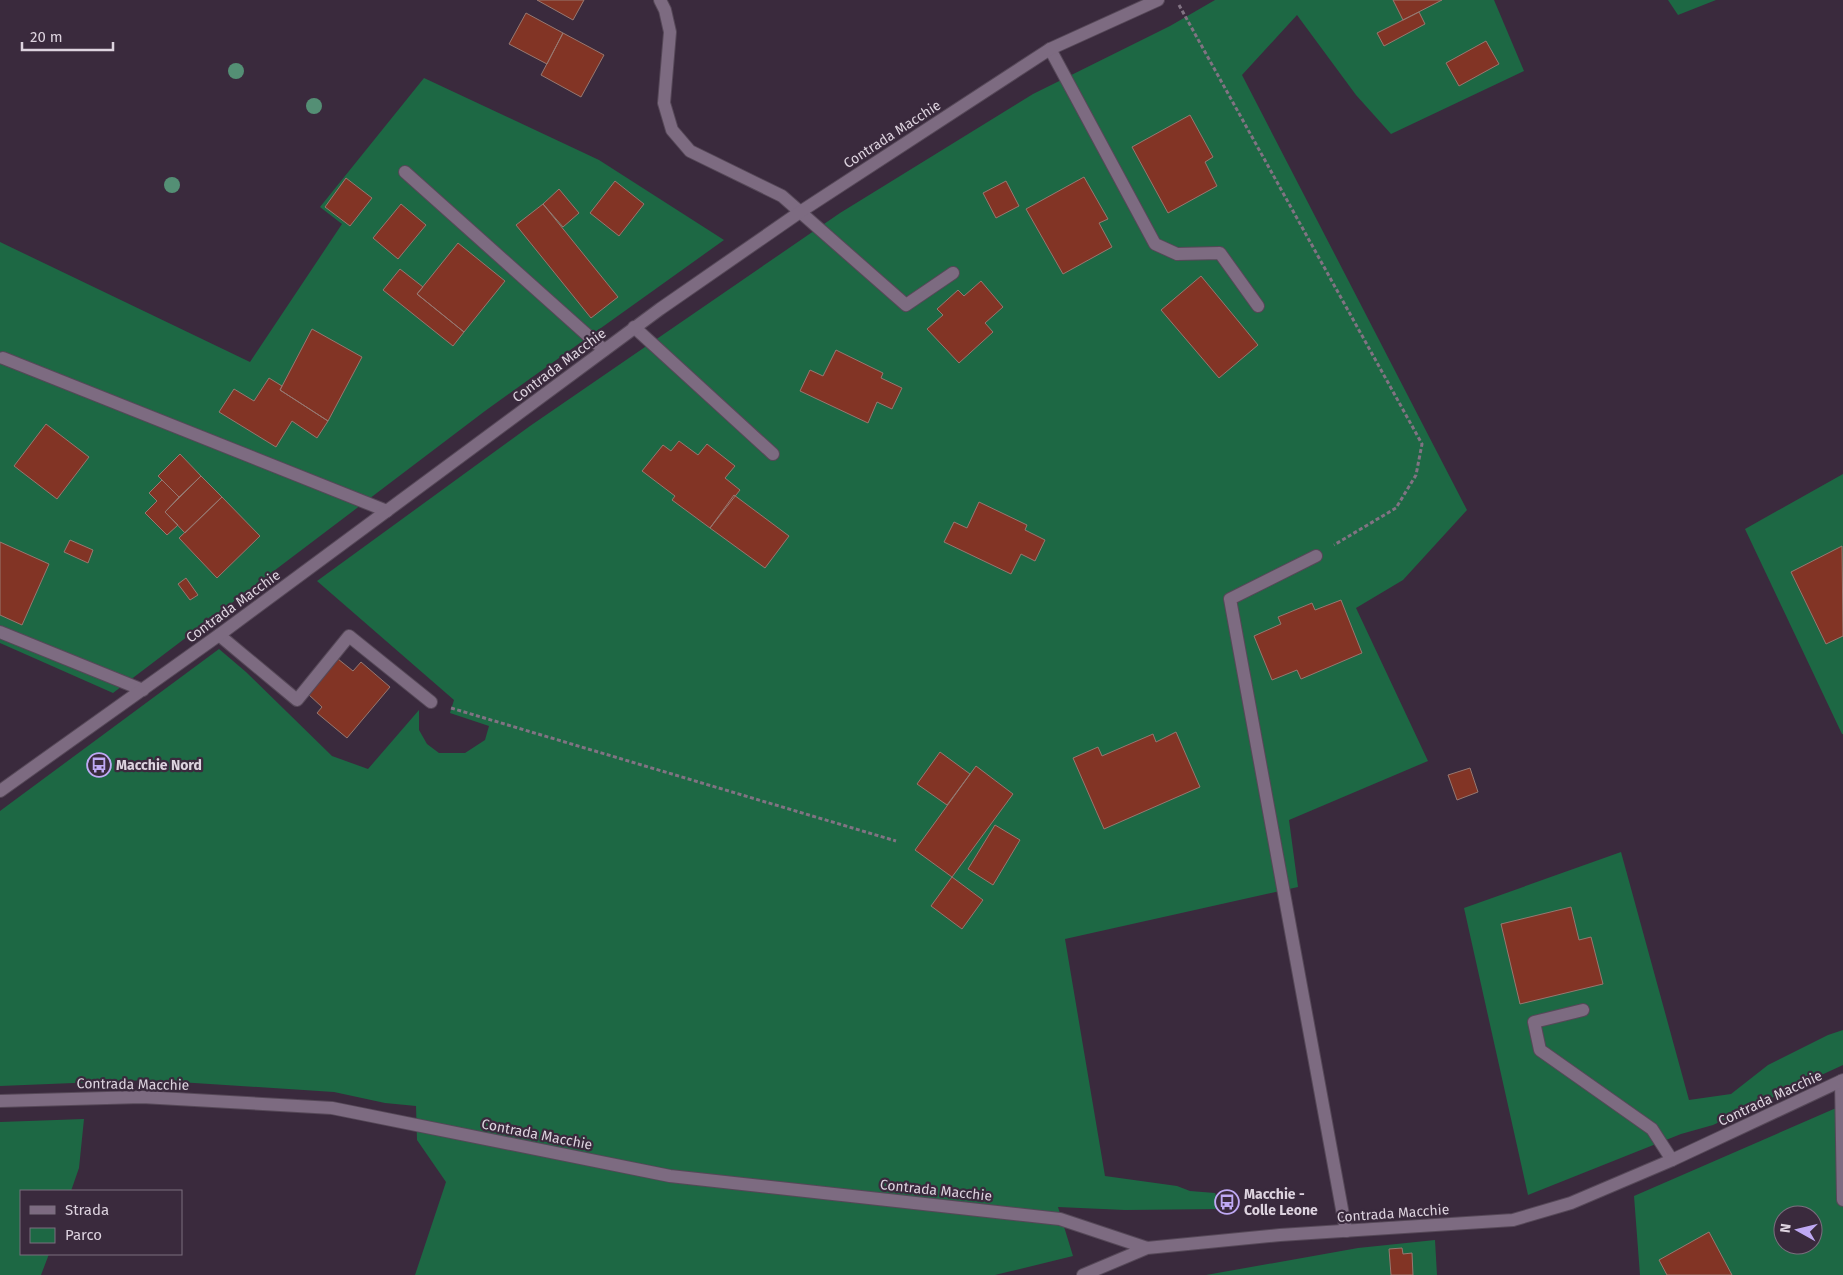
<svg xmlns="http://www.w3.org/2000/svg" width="1843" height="1275" font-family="'Fira Sans',sans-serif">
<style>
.green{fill:#1d6844;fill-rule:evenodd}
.building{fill:#823425;stroke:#977871}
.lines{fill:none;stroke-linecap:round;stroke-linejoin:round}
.service-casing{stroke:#564858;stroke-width:14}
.minor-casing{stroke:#564858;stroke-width:14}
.path{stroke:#817383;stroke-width:3;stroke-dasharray:4 2.5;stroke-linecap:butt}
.service{stroke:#7d6b81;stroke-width:12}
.minor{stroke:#7d6b81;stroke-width:12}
.tree{fill:#548f75}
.labels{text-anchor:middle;stroke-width:4.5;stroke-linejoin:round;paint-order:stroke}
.street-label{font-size:14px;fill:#ddd3df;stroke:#3a2a3d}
.poi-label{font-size:14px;font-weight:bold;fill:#ddd3df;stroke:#3a2a3d;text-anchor:start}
</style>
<rect width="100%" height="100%" fill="#3a2a3d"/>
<path class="green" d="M1215,0H1494L1524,71L1391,134L1356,95L1297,15L1242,75L1467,510L1403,580L1356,608L1428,761L1289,820L1298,887L1065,939L1105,1176L1177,1186L1190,1191L1215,1193L1221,1209L1125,1210L1058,1207L1073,1256L995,1275H415L446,1182L417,1140L416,1106L385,1103L334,1092L148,1080L0,1086V811L219,649L246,672L332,756L368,769L419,710V730L427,744L439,753H465L485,740L489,726L450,713L454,700L317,581L530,426L840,213L1033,94L1170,26Z
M1668,0H1716L1678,15Z
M424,78L599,160L724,240L485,411L113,693L0,643V242L250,362L342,224L320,207Z
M1843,474V734H1842L1745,529Z
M1621,852L1689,1100L1731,1094L1768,1065L1828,1035L1843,1030V1065L1713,1125L1681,1134L1528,1195L1464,908Z
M1843,1105V1275H1640L1634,1196ZM1783,1215H1813V1245H1783Z
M84,1119L79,1168L71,1191H21V1254H49L41,1275H0V1122Z
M1435,1240L1437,1275H1206L1358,1248Z"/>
<path class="building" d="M537,0H584L573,20Z
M1393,0H1442L1403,20Z
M1419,12L1425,24L1384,46L1377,33Z
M526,13L563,33L547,64L509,44Z
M563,33L604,55L581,97L541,75Z
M1486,41L1499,64L1459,86L1446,63Z
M1190,115L1213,157L1205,162L1217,186L1168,213L1132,147Z
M1084,177L1108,219L1099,223L1112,247L1063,274L1026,209Z
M346,178L372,198L350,226L325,207Z
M615,181L644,204L619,236L590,213Z
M1006,181L1019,206L996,218L983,193Z
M559,189L579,213L563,227L543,204Z
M401,204L426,225L398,259L373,238Z
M543,204L618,297L591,318L516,225Z
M458,243L505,281L464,332L417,294Z
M400,269L423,287L417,294L464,332L453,346L383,290Z
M1201,276L1258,345L1219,378L1161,310Z
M981,281L1003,307L985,323L993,332L959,363L927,329L943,315L937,309L958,290L964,296Z
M312,329L362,357L328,421L280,390Z
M836,350L883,373L881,378L902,388L892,409L877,402L868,423L800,391L810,370L823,376Z
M269,378L282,386L280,390L328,421L317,438L292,421L276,447L219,412L234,389L254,401Z
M46,424L89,457L57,499L14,466Z
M679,441L698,455L707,444L735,466L725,478L740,490L710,528L672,500L675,496L642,471L663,445L671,451Z
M180,454L201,476L179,497L158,476Z
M201,476L222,497L185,533L165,512Z
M162,480L179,497L165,512L178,525L167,535L145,513L157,501L149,493Z
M734,495L789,536L765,568L710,528Z
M222,497L260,536L217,578L179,538Z
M979,502L1027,525L1025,530L1045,540L1035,561L1021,554L1011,574L944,542L954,522L967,528Z
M70,540L93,550L88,563L64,552Z
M0,542L49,564L22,625L0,615Z
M1842,546L1843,636L1826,644L1791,572Z
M186,578L198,595L190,600L178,584Z
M1341,600L1362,653L1301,679L1297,670L1272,680L1254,636L1281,624L1278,617L1312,603L1315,610Z
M338,659L353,671L361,662L390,687L347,738L317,713L322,707L308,694Z
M1176,732L1200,787L1104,829L1073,758L1098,747L1102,756L1153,734L1156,742Z
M940,752L970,774L947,805L917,784Z
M976,766L1013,794L952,877L915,850Z
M1470,768L1478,792L1457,800L1448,775Z
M995,825L1020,840L993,885L968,869Z
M952,877L983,900L962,929L931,906Z
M1571,907L1579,940L1591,937L1603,984L1520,1004L1501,924Z
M1709,1232L1732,1275H1667L1659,1260Z
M1402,1248L1403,1254L1412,1253L1413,1275H1391L1389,1249Z"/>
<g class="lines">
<g class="service-casing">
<path id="service" d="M660,0L665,10L670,32L664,103L672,130L690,151L782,196L906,305L953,273
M1050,49L1155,244L1177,254L1220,253L1258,306
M405,172L604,350
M634,327L773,454
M3,358L387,511
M1316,556L1230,599L1346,1231
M0,632L143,690
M219,635L297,700L349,636L431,702
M1583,1010L1534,1022L1540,1050L1652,1129L1672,1160
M1841,1081L1843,1200"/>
</g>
<g class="minor-casing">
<path id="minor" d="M0,791L219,635L660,309L800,212L1050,49L1158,0
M0,1101L142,1097L332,1108L670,1176L1060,1219L1147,1248L1280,1235L1513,1220L1571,1203L1672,1160L1843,1080
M1083,1275L1147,1248"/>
</g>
<path class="path" d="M1179,5L1422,444L1416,475L1396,508L1334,545
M451,708L896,841"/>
<use href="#service" class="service"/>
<use href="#minor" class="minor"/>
</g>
<g class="tree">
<circle cx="236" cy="71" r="8"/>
<circle cx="314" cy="106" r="8"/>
<circle cx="172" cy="185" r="8"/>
</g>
<defs>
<g id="bus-ring" transform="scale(1.25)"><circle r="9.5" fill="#3a2a3d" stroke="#bfa9f4" stroke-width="1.5"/><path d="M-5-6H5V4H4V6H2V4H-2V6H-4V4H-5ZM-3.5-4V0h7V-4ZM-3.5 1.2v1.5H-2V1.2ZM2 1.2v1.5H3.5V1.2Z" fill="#bfa9f4"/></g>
</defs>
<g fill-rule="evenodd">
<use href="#bus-ring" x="99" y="765"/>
<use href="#bus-ring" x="1227" y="1202"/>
</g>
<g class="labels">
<g class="street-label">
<text transform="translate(892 134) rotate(-33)" y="5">Contrada Macchie</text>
<text transform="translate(559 365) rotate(-37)" y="5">Contrada Macchie</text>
<text transform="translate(233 606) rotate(-36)" y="5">Contrada Macchie</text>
<text transform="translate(133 1084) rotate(1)" y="5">Contrada Macchie</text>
<text transform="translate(1770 1098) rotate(-25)" y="5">Contrada Macchie</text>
<text transform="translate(537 1134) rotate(11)" y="5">Contrada Macchie</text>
<text transform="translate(936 1190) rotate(6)" y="5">Contrada Macchie</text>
<text transform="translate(1393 1213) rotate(-4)" y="5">Contrada Macchie</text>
</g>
<g class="poi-label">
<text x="116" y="770">Macchie Nord</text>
<text x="1244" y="1199">Macchie -<tspan x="1244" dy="16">Colle Leone</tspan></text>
</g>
</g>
<rect x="20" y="1190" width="162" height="65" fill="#3a2a3d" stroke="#7b6e7e"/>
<rect x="30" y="1206" width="25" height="8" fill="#7d6b81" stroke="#7b6e7e"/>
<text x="65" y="1215" font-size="15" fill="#ddd3df">Strada</text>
<rect x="30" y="1228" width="25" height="15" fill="#1d6844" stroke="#7b6e7e"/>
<text x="65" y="1240" font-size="15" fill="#ddd3df">Parco</text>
<g transform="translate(1798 1230) rotate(278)"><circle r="24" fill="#3a2a3d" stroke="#7b6e7e"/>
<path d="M0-4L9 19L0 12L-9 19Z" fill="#bfa9f4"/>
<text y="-8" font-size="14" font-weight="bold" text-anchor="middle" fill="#ddd3df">N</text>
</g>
<path d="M22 42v8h91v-8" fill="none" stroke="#ddd3df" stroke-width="2.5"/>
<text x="30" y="42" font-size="15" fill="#ddd3df" stroke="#3a2a3d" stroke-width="4" paint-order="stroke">20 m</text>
</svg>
